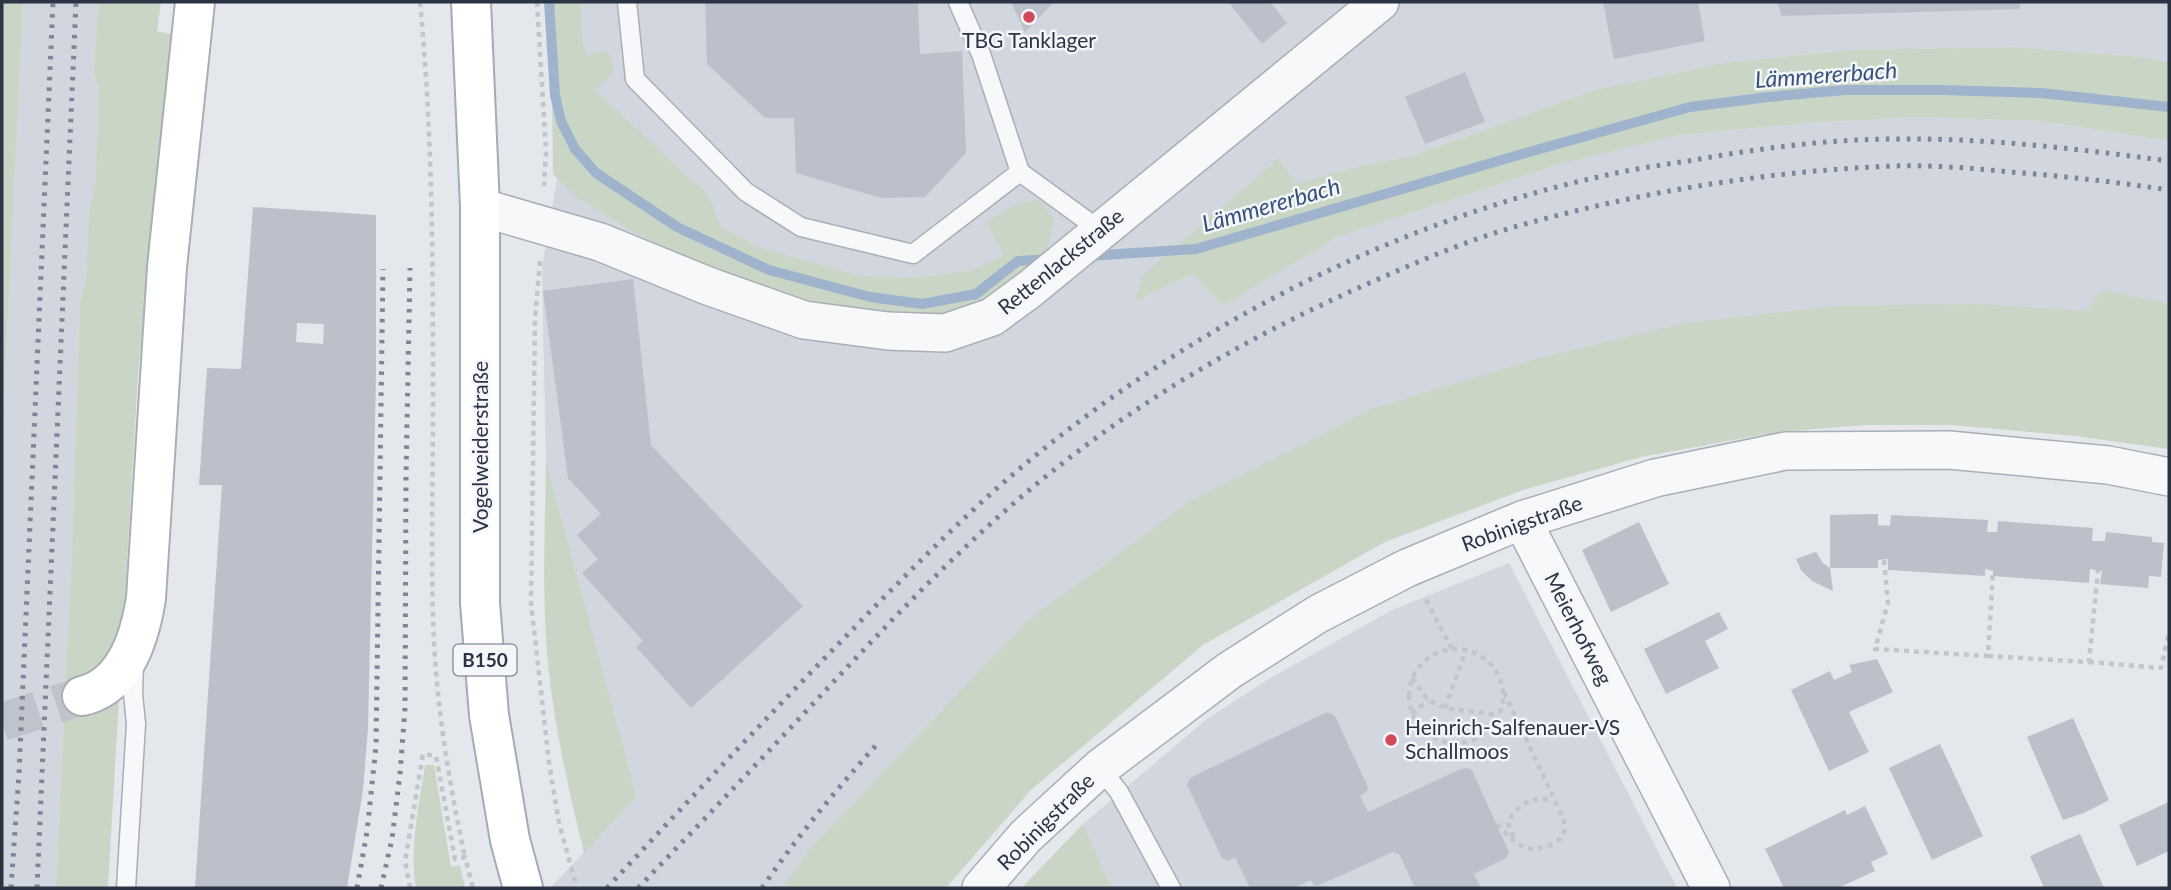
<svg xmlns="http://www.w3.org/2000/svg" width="2171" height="890" font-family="Lato,sans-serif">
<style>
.built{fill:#d2d6de}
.green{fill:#c9d6c5}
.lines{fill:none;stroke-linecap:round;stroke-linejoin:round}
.stream{stroke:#9fb4cc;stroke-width:10}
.building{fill:#bbc0ca;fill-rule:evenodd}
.secondary-tunnel{stroke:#bfc3cb;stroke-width:38;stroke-dasharray:38 19;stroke-linecap:butt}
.service-casing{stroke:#a9aeb7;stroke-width:21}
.minor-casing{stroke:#a9aeb7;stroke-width:40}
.secondary-casing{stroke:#a9aeb7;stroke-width:42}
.primary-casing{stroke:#a3abb8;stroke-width:42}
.path{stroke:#c2c5cb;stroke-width:4.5;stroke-dasharray:5 5;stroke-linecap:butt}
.service{stroke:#f7f8fa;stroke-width:18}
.minor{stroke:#f7f8fa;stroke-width:37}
.secondary{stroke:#fff;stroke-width:38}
.primary{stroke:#fff;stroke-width:38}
.rail{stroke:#7d8696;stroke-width:5;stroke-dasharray:3.5 7;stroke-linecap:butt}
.poi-dot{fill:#d1495b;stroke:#f4f6f9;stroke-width:2.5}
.labels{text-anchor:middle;stroke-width:5;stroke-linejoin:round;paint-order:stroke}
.shield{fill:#f4f6f9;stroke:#676e7b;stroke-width:2}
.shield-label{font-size:19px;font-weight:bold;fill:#2b3445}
.poi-label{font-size:21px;fill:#2b3445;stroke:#f4f6f9}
.street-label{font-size:21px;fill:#2b3445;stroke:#f4f6f9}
.water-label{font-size:23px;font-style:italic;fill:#34527a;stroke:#f4f6f9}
</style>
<rect width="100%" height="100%" fill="#e4e7ec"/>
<path class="built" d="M23,2H98L94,73L99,88L95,188L89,211L86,280L80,303L72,548L56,888H2V442Z
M580,2H2169V62L2142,57L2016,47L1847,50L1724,63L1594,90L1412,156L1352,168L1296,185L1279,159L1234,198L1136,302L1192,274L1223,306L1338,237L1554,166L1679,135L1810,123L1914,117L2041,121L2169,141V406L1999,383L1393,483L854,888H550L637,797L546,461L542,268L581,37Z
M1509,563L1677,888H1112L1083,824L1207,719L1267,680L1392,610Z"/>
<path class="green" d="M2,2H23L2,442Z
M98,2H161L157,31L175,35L158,159L138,374L108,888H56L72,548L80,303L86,280L89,211L95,188L99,88L94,73Z
M545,2H580L583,43L587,55L606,50L613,61V73L595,90L708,195L722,228L760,248L861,276L913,278L970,271L1004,255L987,223C1004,210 1020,199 1041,201L1054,220L1048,247L1031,278L996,298L947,314L898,318L835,308L775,294L696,263L629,230L575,196L553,174L552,99Z
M2016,47L2142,57L2169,62V141L2041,121L1914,117L1810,123L1679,135L1554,166L1338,237L1223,306L1192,274L1135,302L1142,276L1279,158L1296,184L1352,168L1412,156L1594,90L1724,63L1847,50Z
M2102,290L2169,304V449L2075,436L1951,425H1865L1777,432L1641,457L1523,490L1385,542L1203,645L1031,790L946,888H783L809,850L1027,621L1189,502L1374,408L1539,358L1686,323L1834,306L1977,304L2087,311Z
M546,461L637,797L584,853C568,787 553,721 547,653C542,589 545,525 546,461Z
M425,765H434L451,867L460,865L465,888H416C409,847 419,806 425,765Z
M1083,824L1112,888H1022L1030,879Z"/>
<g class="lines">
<path class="stream" d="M549,2L555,95L561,121L575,149L596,173L677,227L769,270L870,297L922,304L976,294L1018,261L1051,259
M1088,256L1196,249L1529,152L1690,107L1768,97L1845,90H1942L2041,93L2169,107"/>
</g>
<path class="building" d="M705,2H918L920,54L962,51L966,153L925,197L881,198L796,173L794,118H765L707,64Z
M1011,2H1054L1025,32Z
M1228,2H1270L1287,23L1262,44Z
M1603,2H1698L1705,41L1614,59Z
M1777,2H2020V9L1782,16Z
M1465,72L1485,122L1425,144L1405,97Z
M253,207L376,215V378L368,728L363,790L347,888H195L222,485H199L207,368L241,369ZM297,323L324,324L323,344L296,342Z
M633,279L651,445L803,606L691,708L636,647L643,641L582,573L598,559L577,535L601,514L568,478L543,291Z
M1878,514V525L1890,526L1891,515L1988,520L1987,532H1997L1998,521L2093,528L2092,541H2105L2106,532L2152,537V542L2164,543L2161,577L2149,576L2148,588L2100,584L2102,571L2090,569L2089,583L1993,576V571L1985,569V576L1888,570V559L1878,560V568H1830V515Z
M1639,522L1669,584L1611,612L1582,550Z
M1816,552L1823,563L1830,568L1833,591L1812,581L1801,570L1796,559Z
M1719,612L1728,629L1705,641L1719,668L1666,694L1644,649Z
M1877,659L1893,692L1849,712L1869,752L1829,771L1791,690L1830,671L1834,680L1852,672L1849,665Z
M1327,712L1335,716L1368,787L1367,791L1360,796L1368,812L1461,769L1467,768L1472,770L1509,852L1506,858L1474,874L1481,888H1415L1399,854L1393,852L1317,886L1313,884L1311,880L1293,888H1250L1235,857L1228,861L1222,858L1187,785L1190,778Z
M2073,718L2109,800L2084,813L2063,820L2027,737Z
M1940,744L1983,836L1932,860L1889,768Z
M2169,802V851L2137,866L2119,825Z
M1865,806L1888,854L1871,862L1875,871L1838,888H1784L1765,849L1845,810L1847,815Z
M2080,834L2104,888H2044L2030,856Z"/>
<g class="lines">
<path class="secondary-tunnel" d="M2,722L82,696"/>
<g class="service-casing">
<path id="service" d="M627,2L635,79L746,192L801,227L913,254L1020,172
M958,2L981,54L1020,172L1101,231
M1100,768L1119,792L1171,888
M126,888L136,724L133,694L134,663"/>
</g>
<g class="minor-casing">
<path id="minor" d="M480,207L600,242L708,286L804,320L888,331L945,333L992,317L1030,289L1380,2
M1522,520L1711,888
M981,888L1026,836L1100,768L1230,670L1318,614L1407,568L1522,520L1655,478L1785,451L1949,450L2108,465L2169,477"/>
</g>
<g class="secondary-casing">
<path id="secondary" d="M82,696C126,686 140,637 146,598L167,267L195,2"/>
</g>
<g class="primary-casing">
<path id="primary" d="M471,2L480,207V603L489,715L510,840L523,888"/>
</g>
<path class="path" d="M420,2C433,137 433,273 433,409C433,478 431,547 433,616C435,697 448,778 465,857
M537,2L546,151L544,186
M540,261L535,319L531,603L549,762L559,823L577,888
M1884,560L1888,603L1875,649L1988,656L1993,571
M1426,600L1452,649
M1409 696a47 47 0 1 1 94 0a47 47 0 1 1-94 0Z
M1988,656L2089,662L2098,570
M2089,662L2161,668L2169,632
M1412,678L1428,700L1445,708L1499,715
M1445,708L1466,650
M1412,714L1428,700
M1497,824C1505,832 1513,842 1524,847C1536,852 1559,846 1564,832C1565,828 1564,824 1564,820L1503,690
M1513,837L1508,822C1519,804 1531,796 1553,800
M410,888L405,861L423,754L436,756L455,859L465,857L473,888"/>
<use href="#service" class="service"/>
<use href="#minor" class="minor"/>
<use href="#secondary" class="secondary"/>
<use href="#primary" class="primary"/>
<path class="rail" d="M11,888L19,774L53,2
M37,888L76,2
M357,888L367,832L376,746L383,269
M381,888L392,839L400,774L405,708L406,476L410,268
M607,888C688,801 769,715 852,630C908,573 963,516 1024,465C1190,327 1394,221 1607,175C1633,169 1661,165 1688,161C1756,149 1826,139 1896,139C1988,138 2079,149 2169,161
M638,888C696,828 753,768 810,707C883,629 956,550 1039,482C1144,396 1258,331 1383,277C1429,257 1476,237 1525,224C1645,191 1769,171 1894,166C1933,165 1971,168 2010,172C2063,176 2116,182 2169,190
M762,888C797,837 836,790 878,743"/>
</g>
<g class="poi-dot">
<circle cx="1029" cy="17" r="7"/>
<circle cx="1391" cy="740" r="7"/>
</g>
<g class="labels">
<rect class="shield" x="453.5" y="644.5" width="63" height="31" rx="5"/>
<g class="shield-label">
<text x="485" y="667">B150</text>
</g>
<g class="poi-label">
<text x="1029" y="48">TBG Tanklager</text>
<text x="1405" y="735" text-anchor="start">Heinrich-Salfenauer-VS<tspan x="1405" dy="24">Schallmoos</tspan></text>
</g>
<g class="street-label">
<text transform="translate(1061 262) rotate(-39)" y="7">Rettenlackstraße</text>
<text transform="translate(481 447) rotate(-90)" y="7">Vogelweiderstraße</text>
<text transform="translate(1522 524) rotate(-20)" y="7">Robinigstraße</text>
<text transform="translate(1578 629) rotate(63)" y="7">Meierhofweg</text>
<text transform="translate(1046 822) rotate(-45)" y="7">Robinigstraße</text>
</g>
<g class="water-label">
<text transform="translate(1826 75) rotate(-4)" y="8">Lämmererbach</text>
<text transform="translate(1271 205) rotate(-16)" y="8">Lämmererbach</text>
</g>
</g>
<rect width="2171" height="890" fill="none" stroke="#2b3445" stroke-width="7"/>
</svg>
